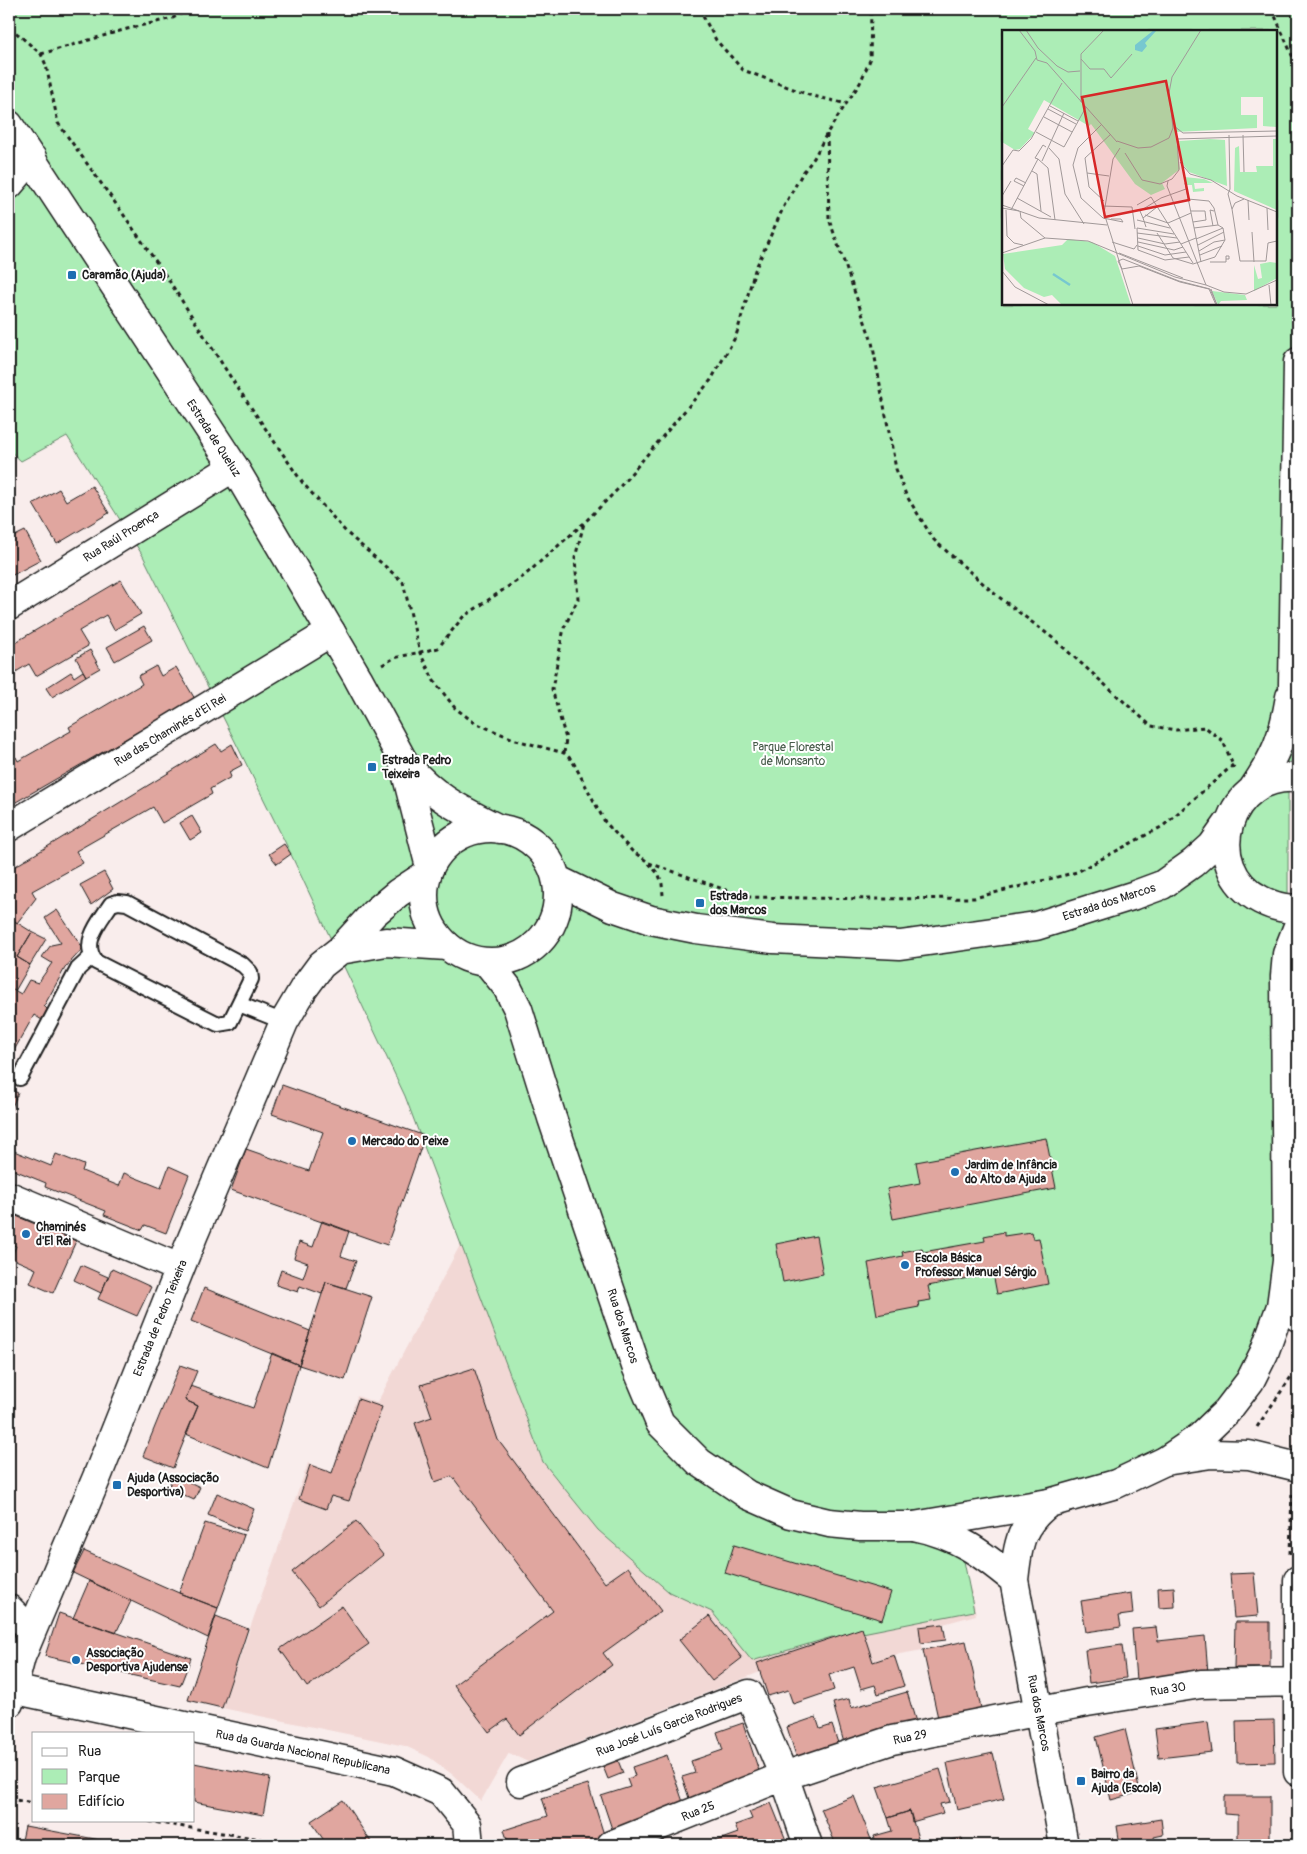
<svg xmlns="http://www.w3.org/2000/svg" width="1307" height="1854" font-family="Pangolin,sans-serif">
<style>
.built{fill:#f2d8d5}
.green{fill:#acedb6;stroke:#648469;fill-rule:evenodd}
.building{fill:#e0a69f;stroke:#1c1c1c}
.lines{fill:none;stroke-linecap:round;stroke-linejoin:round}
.service-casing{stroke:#1c1c1c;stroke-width:18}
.minor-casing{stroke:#1c1c1c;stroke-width:31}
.tertiary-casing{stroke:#1c1c1c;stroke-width:31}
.path{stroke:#1c1c1c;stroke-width:3;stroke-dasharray:4 4;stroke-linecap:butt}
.service{stroke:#fff;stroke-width:14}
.minor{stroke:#fff;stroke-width:28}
.tertiary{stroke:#fff;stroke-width:28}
.poi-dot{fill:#1f6fb2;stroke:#fff;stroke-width:2}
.labels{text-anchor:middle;stroke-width:4;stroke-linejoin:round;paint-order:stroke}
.poi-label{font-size:12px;font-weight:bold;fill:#1c1c1c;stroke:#fff;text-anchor:start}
.street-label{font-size:12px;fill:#1c1c1c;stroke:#fff}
.park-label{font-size:12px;fill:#475b4a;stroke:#fff}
.inset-river{fill:none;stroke:#77c8d0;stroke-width:2.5}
.inset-road{fill:none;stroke:#a19999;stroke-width:1}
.view{fill:#d62828;fill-opacity:0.15;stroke:#d62828;stroke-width:2.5}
.inset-edge{fill:none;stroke:#1c1c1c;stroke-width:2.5}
</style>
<rect width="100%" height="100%" fill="#f9edec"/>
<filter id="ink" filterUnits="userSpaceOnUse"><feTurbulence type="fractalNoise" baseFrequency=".02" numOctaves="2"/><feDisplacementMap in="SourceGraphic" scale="10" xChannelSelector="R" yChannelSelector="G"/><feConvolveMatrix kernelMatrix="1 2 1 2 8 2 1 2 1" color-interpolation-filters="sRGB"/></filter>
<g filter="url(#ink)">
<path class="built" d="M489,1190L968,1583L972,1593L976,1615L943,1624L919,1627L923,1650L894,1655L854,1667L768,1696L760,1672L528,1762L509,1753L481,1801L453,1775L429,1757L405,1746L222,1708L308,1463L332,1472L357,1396L377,1403Z"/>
<path class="green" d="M9,9H1298V790L1288,789V1188L1260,1366L1205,1432L1114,1483L955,1516L974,1611L837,1638L832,1637L752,1661L712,1612L669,1592L598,1530L543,1462L405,1096L287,846L143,556L67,436L21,461L9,450ZM1003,31H1276V304H1003Z"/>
<path class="building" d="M92,486L109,513L57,544L33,504L59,489L66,501Z
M25,531L41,560L9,577V539Z
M121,580L141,614L114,630L106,615L79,631L88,646L36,676L29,664L9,676V646Z
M144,626L152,640L115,661L107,647Z
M90,650L100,668L86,676L76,658Z
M156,666L161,676L176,667L195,699L9,806V761L16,757L18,761L71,731L69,727L142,684L138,676Z
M83,671L86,676L52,697L46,688L71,672L74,677Z
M9,681L14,689L9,692Z
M216,744L221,751L232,744L242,765L229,772L231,777L210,789L212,794L162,823L153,807L76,851L83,863L32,891L36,898L17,923L13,920L9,913V870Z
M192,816L202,833L190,840L180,823Z
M284,844L291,854L277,864L269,854Z
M104,872L113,889L91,905L80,885Z
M57,910L83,948L65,968L44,1006L48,1010L42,1020L34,1015L12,1054L9,1052V987L21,994L29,980L38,983L52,963L42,957L51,945L61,943L45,918Z
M13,920L32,932L17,957L30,965L15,991L9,987V926Z
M32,932L46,939L30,965L17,957Z
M282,1085L425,1136L387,1245L231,1190L246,1149L309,1171L323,1132L272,1114Z
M9,1089L18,1093L9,1114Z
M1046,1138L1056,1188L893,1219L887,1189L920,1183L916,1162Z
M9,1149L51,1166L56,1154L84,1165L82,1171L119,1186L124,1173L161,1188L169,1166L189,1175L166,1233L145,1225L142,1230L104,1215L106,1211L45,1187L46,1183L9,1168Z
M9,1213L76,1241L53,1293L30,1283L36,1269L11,1258L16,1246L9,1243Z
M322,1221L349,1231L341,1256L356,1261L346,1288L326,1282L322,1294L300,1286L298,1292L276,1285L281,1270L303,1278L308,1263L294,1258L299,1242L313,1247Z
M1004,1232V1236L1031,1232L1033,1239L1039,1238L1048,1284L997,1294L993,1273L928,1286L931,1300L918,1302L919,1307L877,1315L868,1263L903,1256L902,1252L922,1248L923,1252L985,1241L984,1236Z
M816,1236L823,1274L783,1282L776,1244Z
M81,1265L108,1277L101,1293L74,1280Z
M112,1269L151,1287L137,1316L98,1299Z
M326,1282L372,1297L345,1380L299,1365Z
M204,1288L310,1331L299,1365L191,1321Z
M272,1353L299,1365L268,1468L186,1434L198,1406L185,1400L191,1386L253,1408Z
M180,1365L197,1371L185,1400L198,1406L173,1468L143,1456Z
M474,1368L498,1440L605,1583L628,1567L661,1611L603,1653L612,1665L519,1735L507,1719L489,1732L454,1685L553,1611L452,1476L435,1482L415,1423L432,1417L421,1385Z
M358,1399L382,1407L349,1501L331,1496L326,1509L299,1499L310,1465L332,1473Z
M174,1475L200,1487L194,1500L168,1488Z
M217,1493L254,1509L245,1531L208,1515Z
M356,1521L383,1555L319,1606L292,1572Z
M205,1523L244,1535L218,1608L179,1593Z
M734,1545L891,1592L882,1620L725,1573Z
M84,1551L179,1593L218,1608L208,1638L73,1573Z
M1254,1573L1258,1616L1234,1618L1230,1574Z
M89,1581L131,1601L116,1633L73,1618Z
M1174,1587L1175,1607L1159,1608L1158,1588Z
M1131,1593L1133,1614L1119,1616L1121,1627L1086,1632L1081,1601Z
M342,1606L369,1644L307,1687L280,1649Z
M59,1613L191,1658L180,1686L45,1656Z
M216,1616L248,1629L222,1708L188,1700Z
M709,1616L742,1658L712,1681L679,1640Z
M1235,1622H1270V1668H1234Z
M943,1624L946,1640L921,1643L919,1627Z
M1156,1627L1158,1641L1205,1636L1208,1673L1136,1680L1132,1629Z
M862,1628L873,1662L894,1655L904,1686L878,1694L875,1685L861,1689L854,1667L829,1675L834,1690L793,1704L788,1690L768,1696L757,1663Z
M966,1641L981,1708L938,1718L923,1650Z
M1122,1645L1126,1678L1089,1683L1085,1650Z
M907,1692L916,1722L844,1743L833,1703L849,1699L851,1708Z
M816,1717L820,1729L832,1725L840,1749L798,1762L787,1727Z
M1274,1720L1275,1762L1237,1763L1236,1721Z
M1208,1722L1212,1752L1159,1758L1155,1729Z
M743,1723L761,1777L690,1801L682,1777L695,1773L691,1761L723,1750L717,1732Z
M1125,1729L1140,1792L1111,1800L1096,1737Z
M993,1753L1004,1799L957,1810L947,1763Z
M667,1755L684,1805L612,1829L601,1796L630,1787L627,1779L635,1776L632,1767Z
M617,1758L623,1773L608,1779L602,1764Z
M194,1763L270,1778L263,1815L194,1802Z
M940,1769L950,1802L940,1804L943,1813L912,1822L910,1811L888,1818L877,1787Z
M588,1784L606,1841L594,1845H509L504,1830L548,1816L542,1798Z
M854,1796L872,1842L863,1845H836L821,1809Z
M1224,1796H1270V1845H1238V1815L1224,1814Z
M343,1800L373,1845H327L311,1821Z
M771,1803L788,1845H705L738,1833L735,1825L752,1819L749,1812Z
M910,1811L920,1845H877L874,1836L892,1831L888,1818Z
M1161,1819L1163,1835L1154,1837L1155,1845H1120L1117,1826Z
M25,1826L127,1845H21Z
M962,1838L964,1845H920Z"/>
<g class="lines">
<g class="service-casing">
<path id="service" d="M118,902L127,903L243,965L250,972L251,979L230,1022L218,1024L96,962C80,943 100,921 111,904Z
M239,1004L284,1022
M20,1078L78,969L91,957"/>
</g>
<g class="minor-casing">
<path id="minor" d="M9,185L32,158
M9,606L234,467
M9,827L331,632
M340,950L386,942L447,946
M9,1196L179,1268
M1288,1267L1298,1317
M1165,1461L1211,1454L1249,1455L1298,1467
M1049,1503C1019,1526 1018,1545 1014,1580L1064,1845
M914,1526C958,1535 981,1553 1014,1580
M1298,1580V1772
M9,1609L19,1619L34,1626
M12,1689L394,1771L441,1792L467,1824L469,1845
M9,1703L21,1657L34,1626L97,1477L193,1236L284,1022L304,988L321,965L340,950L374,913L398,893L427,874
M521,1782L749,1694L784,1776L808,1845
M611,1845L784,1776L892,1740L1087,1702L1201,1684L1297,1682"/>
</g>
<g class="tertiary-casing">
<path id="tertiary" d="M9,125L234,467L358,678L403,761L430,867
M1298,362L1293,684L1294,706L1298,721
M403,761C433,797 459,809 499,829
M1298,778C1227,771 1198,867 1261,900C1273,906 1285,910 1298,908
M1253,789C1276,755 1283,738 1290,697
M424 895a67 67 0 1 1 134 0a67 67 0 1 1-134 0Z
M556,879L613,907L651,920L696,929L773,939L900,945L1036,926L1135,895L1162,885L1193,863L1212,846L1229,822
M487,962L507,987L518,1009L552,1118L636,1366L660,1423L699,1462L748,1495L791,1514L829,1523L860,1526H914L1049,1503L1116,1484L1165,1461L1200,1437L1227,1411L1250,1381L1264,1353L1281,1306L1287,1261L1285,976L1287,954L1298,926"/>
</g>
<path class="path" d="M699,9L716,40L743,70L809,95L847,104
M1272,9L1298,69
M9,29L13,30L41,54L46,65L58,123L121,211L168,279L235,384L302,482L347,533L403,582L420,653L434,681L455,708L475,723L516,740L564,753L572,760L605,822L632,851L648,862L659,875L662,884L663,895
M41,54L127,29L173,18L190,9
M827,134L829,219L872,342L896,469L906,495L934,540L995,594L1054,639L1151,726L1176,730L1205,727L1223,741L1234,768
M382,665L394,658L438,648L463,617L524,576L584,523L617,490L711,380L736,336L755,270L784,206L802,174L814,158L827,133L860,83L870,60L871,9
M564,753L566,739L552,689L564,628L578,599L575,558L584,523
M649,863L746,897L875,899L974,898L1077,872L1163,826L1233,765
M1257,1427L1295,1371L1298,1370
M1290,1554L1292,1492
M9,1799L34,1803
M141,1820L297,1845"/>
<use href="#service" class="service"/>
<use href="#minor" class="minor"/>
<use href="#tertiary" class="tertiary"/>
</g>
</g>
<g class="poi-dot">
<rect x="67" y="270" width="10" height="10" rx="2.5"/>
<rect x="367" y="762" width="10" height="10" rx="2.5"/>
<rect x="695" y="898" width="10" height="10" rx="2.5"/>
<circle cx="352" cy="1141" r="5"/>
<circle cx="955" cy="1172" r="5"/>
<circle cx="26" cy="1234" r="5"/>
<circle cx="905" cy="1265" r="5"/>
<rect x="112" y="1480" width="10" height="10" rx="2.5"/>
<circle cx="76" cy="1660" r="5"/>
<rect x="1076" y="1776" width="10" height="10" rx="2.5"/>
</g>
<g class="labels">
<g class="poi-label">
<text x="82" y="279">Caramão (Ajuda)</text>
<text x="382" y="764">Estrada Pedro<tspan x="382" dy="14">Teixeira</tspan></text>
<text x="710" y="900">Estrada<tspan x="710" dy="14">dos Marcos</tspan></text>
<text x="362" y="1145">Mercado do Peixe</text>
<text x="965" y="1169">Jardim de Infância<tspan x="965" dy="14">do Alto da Ajuda</tspan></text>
<text x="36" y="1231">Chaminés<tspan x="36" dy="14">d'El Rei</tspan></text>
<text x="915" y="1262">Escola Básica<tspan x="915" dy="14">Professor Manuel Sérgio</tspan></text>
<text x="127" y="1482">Ajuda (Associação<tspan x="127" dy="14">Desportiva)</tspan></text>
<text x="86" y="1657">Associação<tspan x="86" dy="14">Desportiva Ajudense</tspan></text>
<text x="1091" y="1778">Bairro da<tspan x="1091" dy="14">Ajuda (Escola)</tspan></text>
</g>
<g class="street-label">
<text transform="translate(214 438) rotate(57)" y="4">Estrada de Queluz</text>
<text transform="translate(121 536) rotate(-32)" y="4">Rua Raúl Proença</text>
<text transform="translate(170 730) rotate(-31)" y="4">Rua das Chaminés d'El Rei</text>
<text transform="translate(1109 902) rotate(-18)" y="4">Estrada dos Marcos</text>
<text transform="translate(160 1318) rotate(-68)" y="4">Estrada de Pedro Teixeira</text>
<text transform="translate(623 1326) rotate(72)" y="4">Rua dos Marcos</text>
<text transform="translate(1168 1689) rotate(-9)" y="4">Rua 30</text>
<text transform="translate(1039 1713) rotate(79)" y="4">Rua dos Marcos</text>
<text transform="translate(669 1725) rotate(-21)" y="4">Rua José Luís Garcia Rodrigues</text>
<text transform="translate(910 1737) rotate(-12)" y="4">Rua 29</text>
<text transform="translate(303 1752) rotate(12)" y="4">Rua da Guarda Nacional Republicana</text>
<text transform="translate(698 1811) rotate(-22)" y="4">Rua 25</text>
</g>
<g class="park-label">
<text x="793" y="751">Parque Florestal<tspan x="793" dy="14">de Monsanto</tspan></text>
</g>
</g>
<g transform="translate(1002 30)">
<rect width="275" height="275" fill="#f9edec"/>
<path d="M0,0H275V97L261,96V67H239V85H255V98L173,102L178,139L160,153L163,159L149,165L133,154L89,94L87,96L42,70L26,99L33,103L18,119L13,120L0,112ZM208,109L223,110L225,156L187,142L181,134L177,111ZM271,109H275V180L232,161L233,118L237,116L238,142H255L254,136H271ZM182,147L202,149L211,153H192L193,159L202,158V161L191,162L190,155H184ZM66,209L90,212L113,226L129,275H60L50,265L42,267L22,258L3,239L1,224L60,215ZM268,232L275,233V248L252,261V235L256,249L260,248L258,234ZM210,261L243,265L245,270L219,271L216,275Z" fill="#acedb6"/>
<path d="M152,0H155L143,13L145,16L140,22L133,20V15Z" fill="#77c8d0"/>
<path class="inset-river" d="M51,244L68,255"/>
<path class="inset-road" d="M17,0L33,21L35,30L45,33L115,112M24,0L36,18L55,36L66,42L78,41M79,29L88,39H102L109,48L130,24M79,72V24L102,0M48,76L76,91M0,77L34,28M46,79L74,94M42,87L70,102M100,94L76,118L71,135L79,168L101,188L121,192L119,189H109M172,96L181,103L275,101M34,102L62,117L84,77M227,105L228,159L226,164L230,179M241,105L242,142M175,109L275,106M115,111L136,118L149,117L167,108L171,98L167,63L170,47L199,0M47,118L57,129L63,164L82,194M118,118L111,129L102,183L131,275M123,123L140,150L158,154L170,149L177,140L175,109M36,129L46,138L53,190M36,129L33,128L41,115L44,117M40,131L62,83M178,132L188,144L209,150L235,166L275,182M0,136L11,120L17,121L29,109L60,53M30,141L35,144L39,181M85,143L107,146M166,151L165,156L204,255L222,262L244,264L275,250M183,153L199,232M22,156L12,151L14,148L24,153M0,166L9,151M15,168L49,187M186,169L207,171L212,178L216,195M242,169L233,173L230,179L238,231H264L266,213L275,211M246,170L247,190M102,171L87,157L83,128L109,104M0,175L37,188L105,195M135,175L149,167L191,233M101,176L130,177L133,199M0,178L17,181M265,178L266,200M4,180L5,206M9,180L36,129M18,181L19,188L43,208M189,181H203L204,190L191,192M143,185L166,193L189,183M141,188L138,181L159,168L184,159M135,190L168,198M211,196L208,180L212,181M144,197L141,188L155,177M192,198L216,195M250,202L252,232M135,203L175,208M155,203L171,228L191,234L213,227L223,210L221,198L216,195M172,204L135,198L136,220L163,230L187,227M5,206L12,213L21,215M136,208L163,214L178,212M194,209L221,198M110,212L132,219L135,215M136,212L172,220L181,217M179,214L194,208M196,215L222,202M136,216L163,225L184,222M197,221L212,212L223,210M0,223L43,208L86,211L173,247L204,255M117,223L181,248M198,225L220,216M208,232H224V226H227V229H224M0,241L13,257L47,275M267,255L269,275M209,259L215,275M214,275L207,259L178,252L137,236L120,239L116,231L121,229L177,251L208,259L215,275"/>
<path class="view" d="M164,51L187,170L103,187L80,67Z"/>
<rect width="275" height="275" class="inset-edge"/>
</g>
<rect width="1307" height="1854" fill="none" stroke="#fff" stroke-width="30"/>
<rect x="15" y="15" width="1277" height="1824" fill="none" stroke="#1c1c1c" stroke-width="2" filter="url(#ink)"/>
<rect x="32" y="1732" width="162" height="90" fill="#ffffff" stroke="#a4a4a4"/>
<rect x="42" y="1748" width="25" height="8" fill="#ffffff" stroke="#a4a4a4"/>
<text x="78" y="1756" font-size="15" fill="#1c1c1c">Rua</text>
<rect x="42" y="1769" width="25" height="15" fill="#acedb6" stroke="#a4a4a4"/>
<text x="78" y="1782" font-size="15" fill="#1c1c1c">Parque</text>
<rect x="42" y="1794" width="25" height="15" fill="#e0a69f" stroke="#a4a4a4"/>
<text x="78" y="1806" font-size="15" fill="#1c1c1c">Edifício</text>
</svg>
